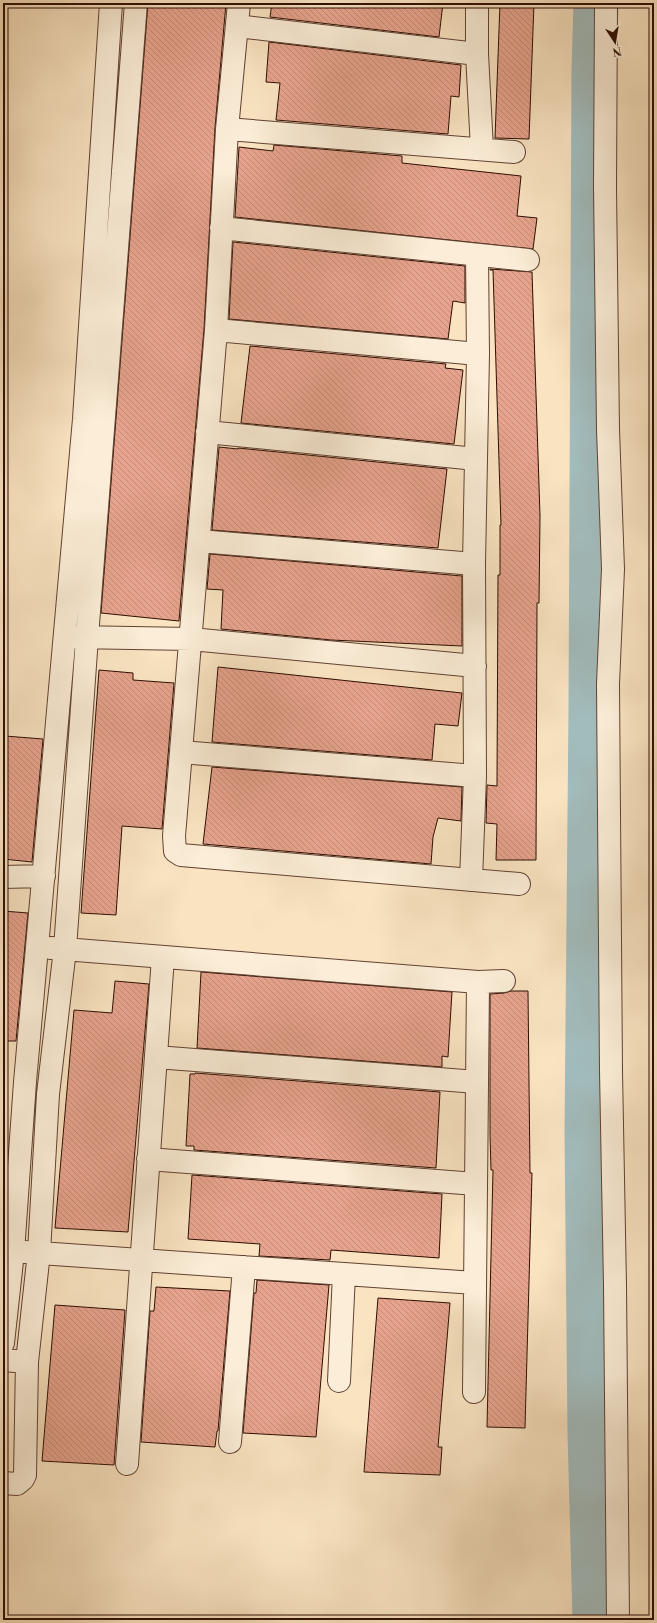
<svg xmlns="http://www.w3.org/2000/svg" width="657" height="1623" font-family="'Libre Bodoni',serif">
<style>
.grass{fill:url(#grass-dots);stroke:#76684a}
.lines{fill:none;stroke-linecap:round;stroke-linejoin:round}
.river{stroke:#a2bcbd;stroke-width:45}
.building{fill:url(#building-back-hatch);stroke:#2e0d02}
.minor-casing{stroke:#614232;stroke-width:24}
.minor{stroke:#fbedd7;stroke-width:22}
</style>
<defs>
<pattern id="grass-dots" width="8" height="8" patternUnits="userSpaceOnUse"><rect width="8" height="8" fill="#bec392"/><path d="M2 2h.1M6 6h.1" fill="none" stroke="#a4a67c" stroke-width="1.8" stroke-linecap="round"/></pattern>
<pattern id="building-back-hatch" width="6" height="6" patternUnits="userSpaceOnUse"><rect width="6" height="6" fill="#e6a38d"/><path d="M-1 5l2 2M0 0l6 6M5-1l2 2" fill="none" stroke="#c68b78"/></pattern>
</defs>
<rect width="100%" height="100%" fill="#f9e3c1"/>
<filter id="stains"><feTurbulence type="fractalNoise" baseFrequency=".005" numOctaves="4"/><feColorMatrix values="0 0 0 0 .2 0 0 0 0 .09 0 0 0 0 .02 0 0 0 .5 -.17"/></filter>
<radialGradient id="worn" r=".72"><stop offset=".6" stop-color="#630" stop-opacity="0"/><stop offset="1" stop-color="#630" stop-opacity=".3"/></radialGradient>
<path class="grass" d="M595,3H606L615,1620H594L589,1370L588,961Z"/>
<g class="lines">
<path class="river" d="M595,1620L590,1434L587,1131L591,709L594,69L596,3"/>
</g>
<path class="building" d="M148,3H226L215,128L204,329L179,621L101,613Z
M272,3H443L439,37L270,17Z
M500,3H534L529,139L495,138Z
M269,42L461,65L459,97L451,96L448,134L276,120L280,83L266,82Z
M274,145L402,156V163L521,176L517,216L537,218L533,249L235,217L239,147L273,151Z
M233,242L465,266V303L453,301L448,339L229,319Z
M490,269L532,272L540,516L539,603H537L536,860H496L497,824L486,823L487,785L497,786V782L498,575H500V525H501L493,270H490Z
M250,346L446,364L445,368L463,370L454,444L241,423Z
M219,447L238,449V448L447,469L438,548L212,530Z
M210,554L462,576V646L331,640L221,629L223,590L207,589Z
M218,667L462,693L458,726L435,724L432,760L212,742Z
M99,670L133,673V680L174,683L162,829L122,826L116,915L81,913Z
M5,736L43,739L32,862L3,859V756Z
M212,767L462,787L461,821L438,818L433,837L431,864L203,844Z
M3,911L28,913L16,1041H3Z
M201,972L452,992L448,1057L442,1056V1067L197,1048Z
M115,981L149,984L128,1232L55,1228L74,1010L112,1013Z
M511,991H528L530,1173H532L525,1428L487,1427L493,1170H491L490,1135V994L504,993Z
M195,1073L440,1092L436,1168L194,1150V1146H186L190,1074H195Z
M192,1175L442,1194L439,1258L331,1250L330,1260L259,1256L260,1244L188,1239Z
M257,1280L329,1285L316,1437L243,1433L254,1293H256Z
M156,1287L230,1291L218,1431H217L215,1447L141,1442L150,1311H154Z
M378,1298L450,1303L438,1447H442L440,1475L364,1472Z
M55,1305L125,1310L114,1465L42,1461Z"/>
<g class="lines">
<g class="minor-casing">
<path id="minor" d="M239,3L227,129L216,330L174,836L175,851L181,855L519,884
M477,3V54L482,149
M606,3L605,187L608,429L613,569L608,684L611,1071L615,1285L618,1620
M237,26L477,54
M227,129L514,152
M221,228L528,260
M216,330L478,354
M207,432L476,459
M199,541L474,564
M73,637L191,639L475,666
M181,752L475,776
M3,877L44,876
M471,880L475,776L474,564L478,354L477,255
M51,948L478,982L504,981
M156,1057L477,1082
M148,1159L476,1184
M25,1252L475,1283
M3,1343L13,1252L25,1082L84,419L111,3
M3,1360L27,1362
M339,1381L344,1274
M474,1392L478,982
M230,1442L244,1267
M127,1464L163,957
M3,1483L17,1484L23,1479L25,1475L27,1362L39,1252L48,1094L65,949L87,637L136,3"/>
</g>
<use href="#minor" class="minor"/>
</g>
<rect width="657" height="1623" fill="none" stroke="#f9e3c1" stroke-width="16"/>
<rect x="4" y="4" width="649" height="1615" fill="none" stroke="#2e0d02" stroke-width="2"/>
<rect x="8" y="8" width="641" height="1607" fill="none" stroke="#2e0d02"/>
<g transform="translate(615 42) rotate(168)" stroke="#fbedd7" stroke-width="3" paint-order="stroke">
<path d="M0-3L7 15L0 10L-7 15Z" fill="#2e0d02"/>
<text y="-6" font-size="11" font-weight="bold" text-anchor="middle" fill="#2e0d02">N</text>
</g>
<rect width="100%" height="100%" filter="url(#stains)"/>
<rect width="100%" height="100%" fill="url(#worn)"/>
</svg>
